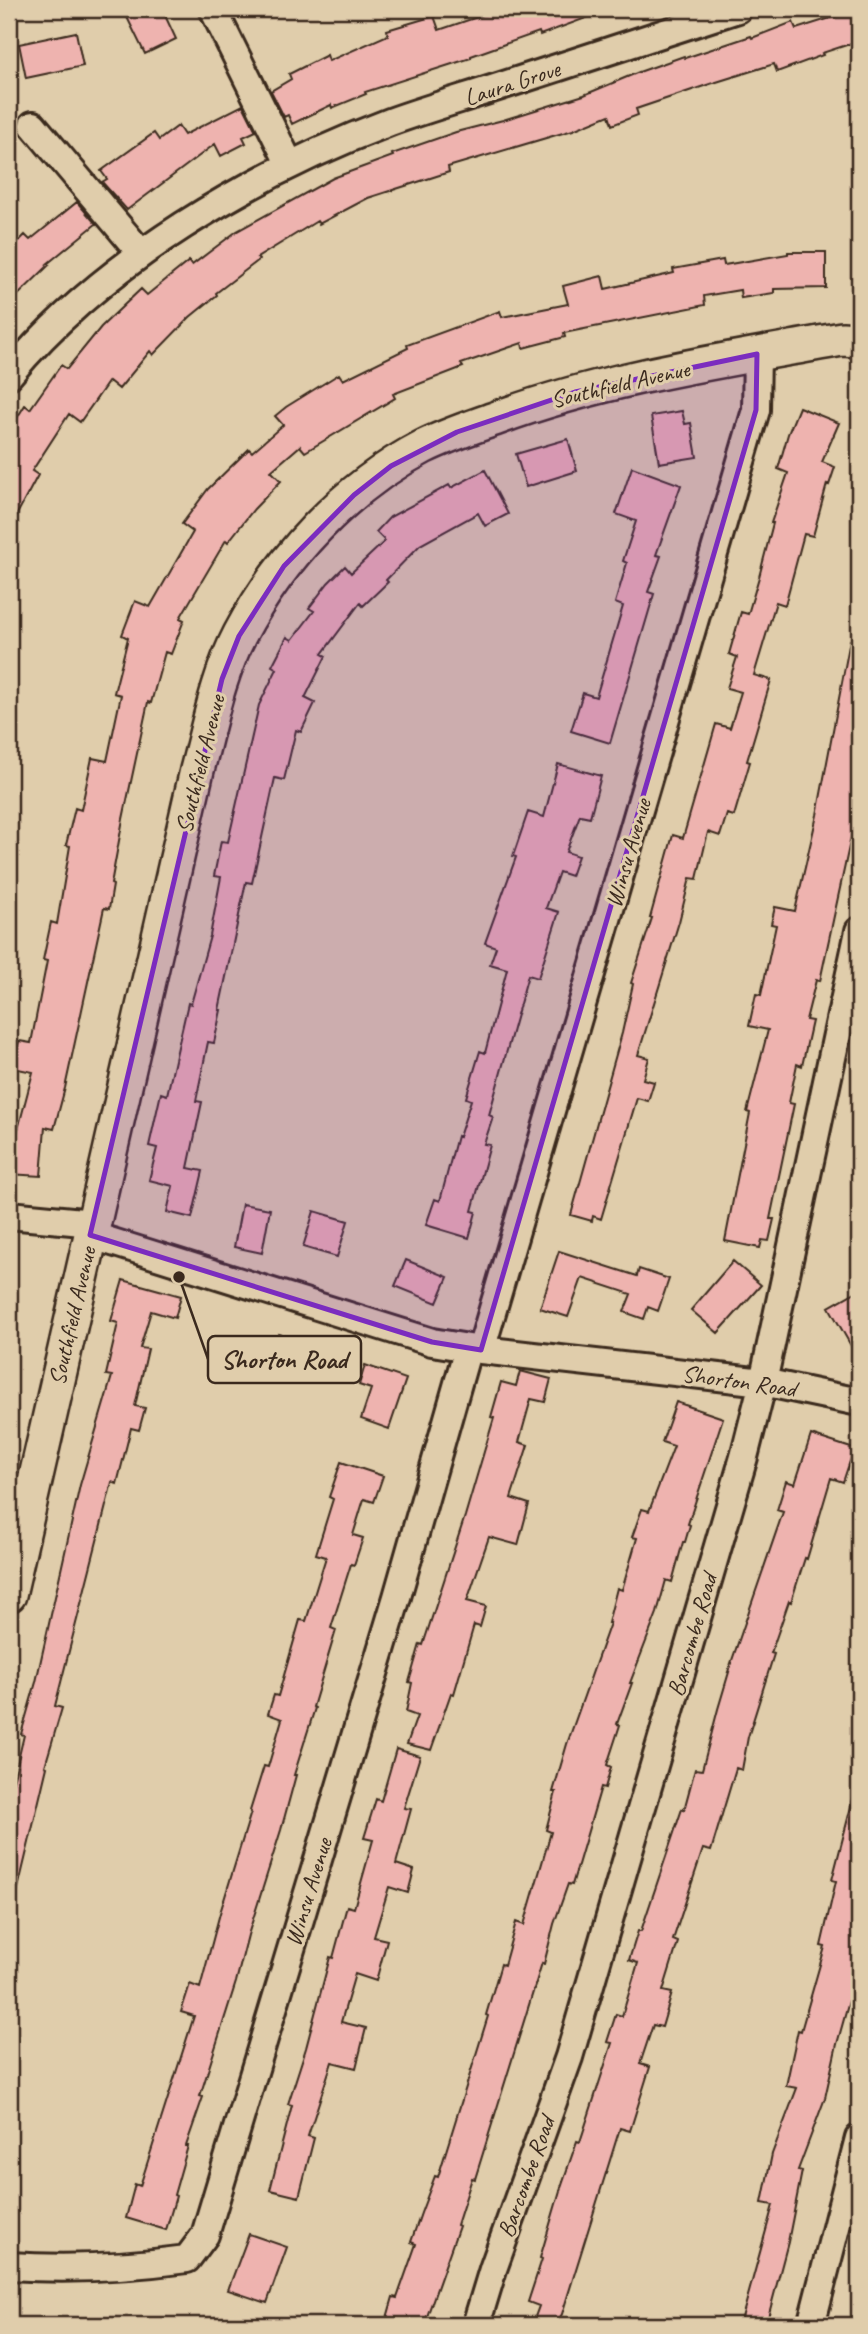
<svg xmlns="http://www.w3.org/2000/svg" width="868" height="2334" font-family="Caveat,sans-serif">
<style>
.building{fill:#eeb3af;stroke:#3b2a1e;stroke-width:2}
.lines{fill:none;stroke-linecap:round;stroke-linejoin:round}
.minor-casing{stroke:#3b2a1e;stroke-width:32}
.tertiary-casing{stroke:#3b2a1e;stroke-width:38}
.minor{stroke:#e0cdab;stroke-width:26}
.tertiary{stroke:#e0cdab;stroke-width:33}
.marked{fill:#7b2cbf;fill-opacity:0.2;stroke:#7b2cbf;stroke-width:5;stroke-linejoin:round}
.labels{text-anchor:middle;stroke-width:6;stroke-linejoin:round;paint-order:stroke}
.street-label{font-size:24px;fill:#3b2a1e;stroke:#e0cdab}
.leader{fill:none;stroke:#3b2a1e;stroke-width:2.5}
.callout-dot{fill:#3b2a1e;stroke:#e0cdab;stroke-width:2.5}
.callout{fill:#e0cdab;stroke:#3b2a1e;stroke-width:2.5}
.callout-label{font-size:26px;text-anchor:middle;font-weight:bold;fill:#3b2a1e}
</style>
<rect width="100%" height="100%" fill="#e0cdab"/>
<filter id="ink" filterUnits="userSpaceOnUse"><feTurbulence type="fractalNoise" baseFrequency=".0143" numOctaves="2"/><feDisplacementMap in="SourceGraphic" scale="14" xChannelSelector="R" yChannelSelector="G"/><feConvolveMatrix kernelMatrix="1 2 1 2 8 2 1 2 1" color-interpolation-filters="sRGB"/></filter>
<g filter="url(#ink)">
<path class="building" d="M123,9H162L176,39L145,54Z
M501,9H604L605,11L540,35L539,32L471,56V58L365,92L366,94L332,108L331,105L292,124L288,115L284,117L271,91L291,79L289,74L327,55L329,61L388,35L387,30L434,16L439,30Z
M859,9V41L822,53L823,55L777,72L774,64L710,84L636,109L638,115L612,125L609,115L573,130L448,167L449,172L368,198L319,224L317,221L257,258L259,260L216,293L217,295L190,317L153,355L150,351L119,389L109,381L80,422L69,414L32,471L38,475L9,529V431L25,405L30,409L61,365L67,369L101,327L141,289L147,295L189,261L192,265L237,231L333,178L393,156L392,154L456,132L503,120L584,95L639,72L684,56L685,58L751,36L752,38L793,22L796,29Z
M76,32L83,66L26,78L19,44Z
M243,105L256,131L243,137L246,143L221,156L215,144L127,210L102,182L107,179L101,171L154,133L159,140L178,126L184,135Z
M77,202L96,224L47,264L49,265L9,304V251L25,235L30,240Z
M788,252H826V288L774,289V293L741,298L740,290L704,296L705,305L564,333L565,337L523,348L522,343L461,364L463,367L393,394L395,398L305,452L300,446L271,471L281,481L254,509L228,542L226,540L180,618L184,620L171,654L165,652L151,703L148,702L123,819L111,884L113,885L109,909L104,908L65,1088L54,1129L45,1127L41,1176L9,1174V1136L16,1137L33,1072L13,1068L19,1041L31,1043L47,961L43,960L51,922L57,924L70,846L66,845L75,808L81,810L92,758L107,761L121,695L114,693L128,638L122,635L135,601L150,607L193,532L182,524L208,489L249,449L252,452L283,425L275,416L286,407L339,374L343,380L408,348L407,345L500,311L502,317L568,304L563,286L602,276L605,289L674,273L673,269L723,260L724,265L788,254Z
M799,407L839,423L822,462L835,467L829,485L827,484L813,536L804,534L785,605L776,602L754,675L771,680L747,761L750,762L734,816L727,814L720,836L708,832L697,879L690,878L679,922L638,1055L649,1058L643,1079L654,1082L648,1101L637,1098L601,1219L593,1216L592,1221L571,1215L622,1033L633,984L631,983L652,918H650L673,835L683,838L716,724L730,728L741,692L727,688L737,657L729,654L741,612L748,614L759,577L773,523H771L788,473L778,469L788,434Z
M682,411L685,424L691,423L697,457L659,463L651,416Z
M568,439L577,471L526,487L516,454Z
M632,467L681,485L656,555L661,556L648,592L654,594L610,743L571,731L583,693L596,697L623,606L615,603L627,563L623,561L636,521L616,514Z
M485,470L508,514L485,526L478,513L420,545L386,580L388,582L363,606L360,603L322,654L326,656L305,698L315,703L301,732L296,730L284,780L275,778L252,883L246,882L219,1010H221L214,1043L208,1042L196,1101L202,1102L188,1168L203,1171L192,1218L167,1212L173,1186L149,1180L157,1148L149,1146L161,1093L167,1095L188,1003L191,1004L210,936L221,877L214,876L221,841L228,842L259,705L277,669L272,666L287,637L292,640L314,611L309,608L328,583L345,566L351,573L385,541L376,532L390,517L449,485L451,488Z
M850,640L859,641V800L820,981L816,980L806,1020L812,1021L802,1066L797,1064L789,1103L794,1104L770,1219H774L769,1241L762,1240L760,1248L725,1241L750,1113L747,1112L768,1030L749,1026L756,994L761,995L776,925L771,924L775,907L795,911L817,815Z
M558,764L601,776L590,817L580,815L566,852L578,856L571,876L559,872L546,908L559,912L538,978L528,975L489,1115L493,1117L484,1144L490,1145L472,1211L476,1212L469,1238L426,1225L435,1199L440,1201L457,1136L459,1137L471,1100L466,1098L480,1051L485,1053L507,969L490,964L496,947L485,943L516,857L513,856L528,812L544,817Z
M242,1204L270,1209L262,1253L234,1247Z
M314,1211L348,1221L337,1257L303,1247Z
M559,1251L637,1276L639,1269L669,1279L658,1311L648,1307L644,1319L624,1312L631,1294L582,1278L568,1317L540,1308Z
M406,1260L448,1277L437,1303L395,1286Z
M733,1261L761,1285L718,1333L691,1310Z
M123,1280L181,1296L175,1318L151,1311L140,1348L148,1349L135,1406L145,1408L139,1430L131,1428L117,1484L112,1482L55,1706L62,1708L45,1766L47,1767L16,1897L9,1896V1799L24,1735L21,1734L36,1682L80,1485L112,1376L106,1375L118,1323L111,1321Z
M859,1290V1360L829,1307Z
M279,1334L322,1347L312,1381L269,1367Z
M365,1365L406,1379L389,1429L361,1419L371,1389L359,1385Z
M520,1371L551,1379L545,1402L531,1399L519,1442L528,1445L511,1498L529,1504L518,1545L489,1537L467,1601L486,1606L480,1627L474,1625L454,1694L451,1693L431,1750L407,1744L417,1716L406,1712L412,1683L409,1682L420,1644L423,1645L465,1516L494,1418L491,1417L501,1382L516,1386Z
M676,1402L723,1418L688,1524L690,1525L685,1542H683L672,1582L666,1580L657,1613L630,1683H632L617,1724L620,1725L607,1765L611,1767L605,1788L601,1787L572,1885L568,1884L554,1924L544,1964L542,1963L475,2179L472,2178L457,2225L459,2226L424,2325H385L393,2297L397,2298L416,2244L411,2242L421,2213L435,2176L438,2177L488,2016L486,2015L501,1964L504,1965L516,1922L524,1925L551,1832L546,1830L556,1792H553L567,1744L610,1623H608L617,1588L622,1590L637,1538L632,1537L642,1509L649,1511L674,1446L662,1442Z
M811,1435L854,1449L843,1482L831,1478L807,1559L805,1558L791,1602L789,1601L771,1653L774,1654L748,1737L742,1770L736,1768L711,1851L703,1849L673,1940L678,1942L663,1991L672,1993L662,2027L653,2025L640,2064L650,2067L630,2131L620,2128L562,2314L556,2325H532L539,2306L528,2302L542,2259L540,2258L561,2187L577,2141L580,2142L612,2043L607,2042L616,2014L622,2016L638,1963L629,1960L638,1931H641L682,1809L684,1810L695,1769L702,1770L718,1709L729,1672H728L783,1512L777,1510L786,1481L795,1484Z
M341,1462L383,1476L374,1502L364,1499L353,1535L363,1538L354,1565L351,1564L331,1628L336,1630L313,1707L315,1708L294,1775H296L281,1830L248,1935L236,1982L200,2096L203,2097L186,2146H188L174,2195L176,2196L166,2230L126,2218L135,2184L140,2186L194,2016L181,2012L190,1984L200,1988L220,1913L251,1812L250,1811L264,1766L268,1767L282,1719L268,1714L274,1695L278,1696L300,1620L306,1621L326,1557L316,1554L333,1499L329,1497Z
M396,1749L420,1756L404,1808L411,1809L396,1864L414,1870L408,1893L389,1887L374,1937L387,1940L376,1981L355,1974L341,2022L366,2028L356,2068L332,2062L308,2136L314,2138L299,2197L270,2190L292,2105L288,2104L306,2048L330,1957L333,1958L347,1906L354,1908L373,1840L364,1838L376,1799L381,1801Z
M853,1799L859,1800V1943L854,1968L858,1969L837,2044L825,2098L798,2170L802,2171L788,2242L766,2325H740L773,2205L762,2203L772,2154L797,2088L786,2086L798,2030L801,2031L825,1947L821,1946L836,1881L832,1880Z
M249,2234L287,2247L267,2303L228,2290Z"/>
<g class="lines">
<g class="minor-casing">
<path id="minor" d="M213,9L290,165
M33,125L141,253
M9,375C102,262 254,173 390,122C426,109 464,98 501,86C580,61 659,35 738,9
M9,1215L93,1223
M90,1235L432,1342L481,1350L763,1382L859,1402
M481,1350L756,410L757,354
M9,2266C68,2270 128,2267 187,2259L205,2235L397,1597L468,1348
M476,2325L493,2269L569,2057L744,1457L763,1382L859,931
M811,2325L859,2138"/>
</g>
<g class="tertiary-casing">
<path id="tertiary" d="M9,1595L197,770C209,725 218,676 240,634C280,558 346,487 423,447C447,435 472,427 497,418C608,377 726,360 842,339L859,340"/>
</g>
<use href="#minor" class="minor"/>
<use href="#tertiary" class="tertiary"/>
</g>
</g>
<path class="marked" d="M757,354L756,410L481,1350L432,1342L90,1235L222,679L239,636L284,566L354,495L391,466L457,432L575,392Z"/>
<g class="labels">
<g class="street-label">
<text transform="translate(512 83) rotate(-18)" y="8">Laura Grove</text>
<text transform="translate(620 384) rotate(-13)" y="8">Southfield Avenue</text>
<text transform="translate(200 764) rotate(-76)" y="8">Southfield Avenue</text>
<text transform="translate(628 853) rotate(-74)" y="8">Winsu Avenue</text>
<text transform="translate(72 1316) rotate(-77)" y="8">Southfield Avenue</text>
<text transform="translate(739 1381) rotate(8)" y="8">Shorton Road</text>
<text transform="translate(692 1635) rotate(-74)" y="8">Barcombe Road</text>
<text transform="translate(308 1892) rotate(-73)" y="8">Winsu Avenue</text>
<text transform="translate(526 2177) rotate(-70)" y="8">Barcombe Road</text>
</g>
</g>
<path class="leader" d="M179 1277L208 1359"/>
<circle class="callout-dot" cx="179" cy="1277" r="7"/>
<rect class="callout" x="208" y="1336" width="153" height="47" rx="7"/>
<g class="callout-label">
<text x="284" y="1368">Shorton Road</text>
</g>
<rect width="868" height="2334" fill="none" stroke="#e0cdab" stroke-width="35"/>
<rect x="18" y="18" width="833" height="2299" fill="none" stroke="#3b2a1e" stroke-width="2.5" filter="url(#ink)"/>
</svg>
